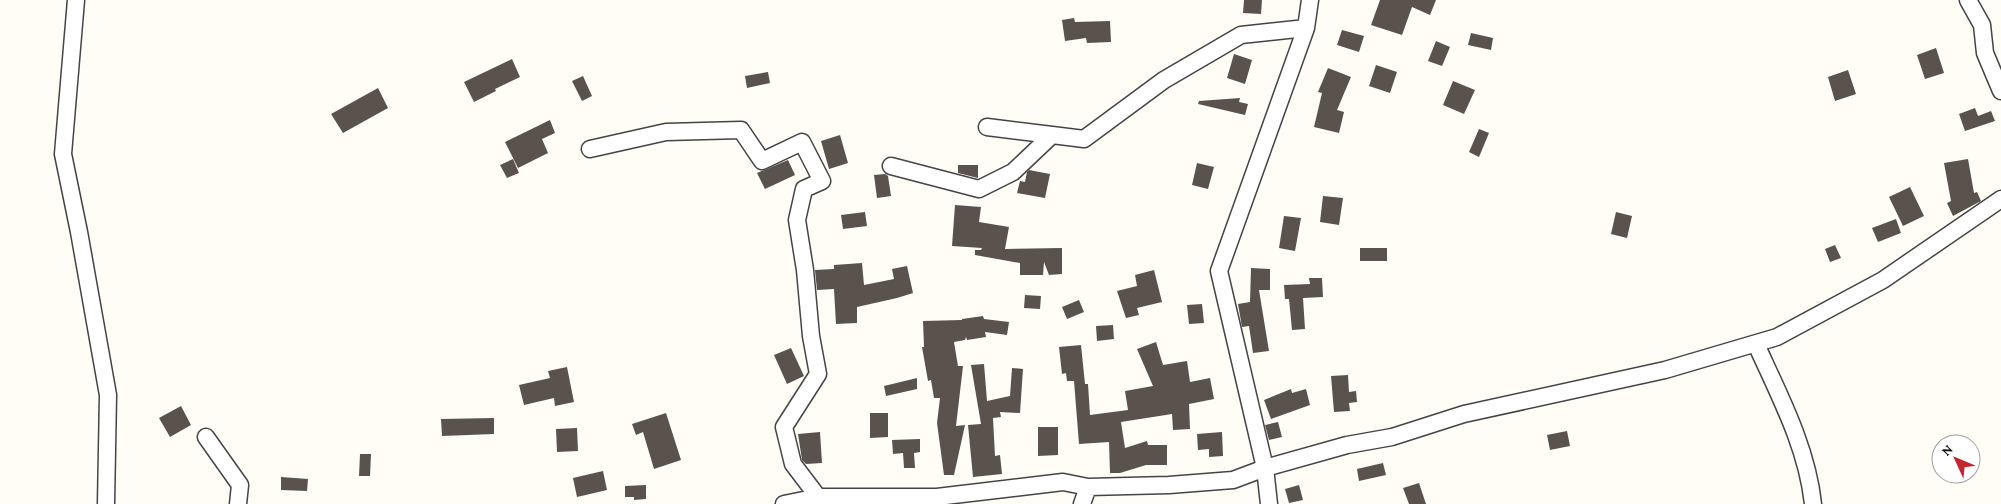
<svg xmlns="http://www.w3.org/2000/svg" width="2001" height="504" font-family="'Crimson Pro',serif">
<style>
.building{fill:#5a524d}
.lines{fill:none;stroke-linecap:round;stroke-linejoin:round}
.minor-casing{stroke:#444;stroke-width:19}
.minor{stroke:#fff;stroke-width:16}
</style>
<rect width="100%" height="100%" fill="#fffdf5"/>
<path class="building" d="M1244,0H1262L1261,14L1243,13Z
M1380,0H1436L1430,15L1412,7L1402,35L1371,25Z
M1074,18L1075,22L1110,21L1111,42L1087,43L1086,38L1065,41L1062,20Z
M1342,30L1364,36L1359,52L1337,45Z
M1471,33L1493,38L1491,50L1468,45Z
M1436,41L1450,47L1442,66L1428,61Z
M1936,48L1944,73L1925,79L1917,55Z
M1234,54L1252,60L1245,84L1227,78Z
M512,59L520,77L495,89L496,91L474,102L464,82Z
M1376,65L1397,72L1390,93L1369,86Z
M1328,68L1351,77L1337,110L1344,112L1339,133L1314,127L1322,93L1318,92Z
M1848,70L1856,94L1835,101L1828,77Z
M768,72L770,83L747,88L745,76Z
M583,76L592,96L582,101L572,81Z
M1453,81L1475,90L1464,114L1443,105Z
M378,88L388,108L343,133L331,114Z
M1240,98L1239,102L1248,104L1245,115L1198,104L1199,101Z
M1975,108L1978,116L1991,111L1995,121L1965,131L1959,114Z
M550,120L555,133L542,139L548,153L518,168L505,142Z
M1479,129L1489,133L1479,157L1469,152Z
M840,135L848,163L829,169L821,141Z
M513,159L519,173L507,178L500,165Z
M1968,159L1974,193L1977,192L1981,201L1953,216L1947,203L1951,201L1944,163Z
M788,160L795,175L765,189L757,173Z
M1197,163L1214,167L1208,189L1192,185Z
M958,165H978V178L958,173Z
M1029,170L1050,174L1045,198L1017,193L1020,181L1025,182L1027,172Z
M885,174L888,176L891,196L877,198L874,175Z
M1910,187L1924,216L1903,226L1889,197Z
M1323,196L1343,198L1339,225L1320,222Z
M955,205L981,207L979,222L1009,227L1005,249L1062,248V274L1049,275L1044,262L1043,275H1020V263L975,255V250H981L982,248L952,246Z
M865,212L867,226L843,229L841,215Z
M1616,212L1632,216L1627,238L1611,234Z
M1284,216L1301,218L1295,251L1279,248Z
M1896,219L1901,233L1878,242L1872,228Z
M1835,245L1841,258L1830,262L1825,249Z
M1360,248H1387V261H1360Z
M862,263L864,285L894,279L892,269L907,266L913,293L897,298L857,307V323L836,324L834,289L817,290L815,270L834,269V265Z
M1251,268L1270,269V290H1259L1269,351L1253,353L1249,326L1242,327L1238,304L1250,302Z
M1154,270L1162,302L1137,308L1139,315L1126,318L1117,291L1137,286L1135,275Z
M1309,278H1322L1323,297L1303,298L1305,329L1292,330L1289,299H1285L1284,285L1310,284Z
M1025,295L1041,296L1040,309L1024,308Z
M1079,300L1084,312L1067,319L1062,307Z
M1202,304L1204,323L1189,324L1187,305Z
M983,316L984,319L1009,322L1007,335L985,332L986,337L967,340L966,337L965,340L954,342L958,366H963L956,426L965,425L954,475H944L937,423L940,398H934L931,380L928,381L922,347H924L923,321L962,320V319Z
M1113,325L1114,339L1097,341L1096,326Z
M1156,342L1163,365L1187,361L1190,382L1210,378L1214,399L1189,404L1190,429L1173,430L1172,414L1121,422L1125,448L1147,441L1148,445H1167V465H1146L1120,473H1110L1109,442L1079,444L1074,381H1067L1066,373L1062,374L1059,347L1081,345L1085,384H1088L1090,415L1128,410L1125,391L1153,386L1137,349Z
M791,348L804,376L787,384L774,355Z
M984,364L987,401L1010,396L1012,368L1023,369L1020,413L1000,412L1001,417L993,418L995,456L1000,455L1002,474L973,477L968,425L981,424L971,365Z
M567,367L574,402L555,406L554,398L524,405L519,385L550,378L548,371Z
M1348,375L1349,392L1356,391L1357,402L1349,403L1350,411L1334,412L1331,376Z
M917,378V389L886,396L884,386Z
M1291,389L1292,393L1306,389L1310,405L1271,419L1264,400Z
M181,406L191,425L170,437L159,418Z
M666,413L681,460L654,469L643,432L636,435L632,424Z
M870,413H888V437L870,438Z
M494,418V434L442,436L441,419Z
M1278,422L1282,437L1269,440L1265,425Z
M1038,427H1058V455L1038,456Z
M577,428L578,451L557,452L556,429Z
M1567,431L1570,446L1550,450L1547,435Z
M820,432L822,463L806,464L802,460L798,434Z
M1222,432L1223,456L1209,457V449L1198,450L1197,434Z
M920,439V452L914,453L915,468H904L903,453L893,454L892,440Z
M360,454H371L370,476H359Z
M1383,463L1386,475L1359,481L1357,469Z
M603,471L607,490L577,497L573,478Z
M281,477L308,479L307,491L281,490Z
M1419,483L1426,504H1409L1403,488Z
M646,485V499L634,500V497H625V486Z
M1299,485L1303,500L1289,503L1285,489Z"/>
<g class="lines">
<g class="minor-casing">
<path id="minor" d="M76,0L63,154L79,232L108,395L106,504
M1968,0L1982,25L1985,53L2001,91
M987,127L1052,135
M590,149L666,132L741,130L762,161L802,142L822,181L804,189L797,220L805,270L811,336L818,374L784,427L793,464L818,497
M891,166L979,189L1013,172L1052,135L1084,139L1164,80L1241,35L1306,28
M1756,344C1779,395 1807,447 1813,504
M206,437L240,485L238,504
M784,504L818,497H937L1063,482L1088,487L1169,485L1233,480L1265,468L1347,445L1392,437L1464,414L1665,370L1777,337L1883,280L2001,199
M1082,504L1088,487
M1269,504L1265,468L1219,271L1306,28L1310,0"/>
</g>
<use href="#minor" class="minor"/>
</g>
<g transform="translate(1956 459) rotate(314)"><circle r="24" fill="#ffffff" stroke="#a0a0a0"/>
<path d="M0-4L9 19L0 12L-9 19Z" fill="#c4262e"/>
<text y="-8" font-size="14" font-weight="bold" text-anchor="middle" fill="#111111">N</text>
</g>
</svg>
